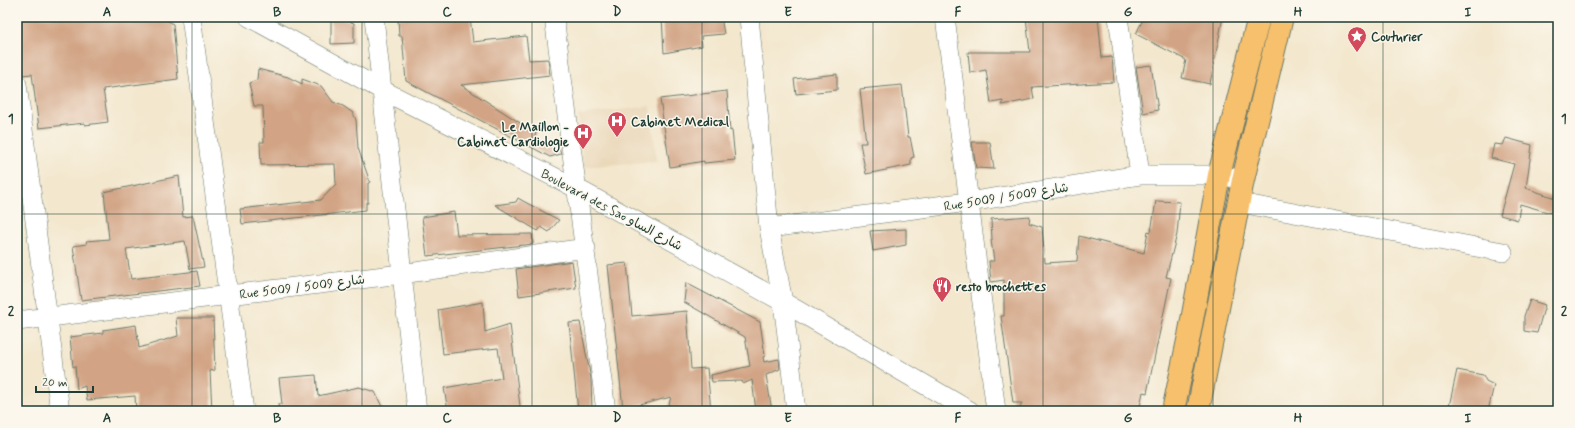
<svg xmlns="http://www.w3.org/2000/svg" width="1575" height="428" font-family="Mynerve,'Playpen Sans Arabic',sans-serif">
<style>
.built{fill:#ead8ba}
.building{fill:#d2a485}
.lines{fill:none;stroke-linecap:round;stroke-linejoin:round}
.minor-casing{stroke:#69786a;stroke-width:20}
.major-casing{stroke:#69786a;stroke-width:24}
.minor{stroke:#fff;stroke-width:19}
.major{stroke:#f7c06c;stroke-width:22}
.grid{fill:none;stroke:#1f3d34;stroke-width:1;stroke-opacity:0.55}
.labels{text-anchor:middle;stroke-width:3;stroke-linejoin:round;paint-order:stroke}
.poi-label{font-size:13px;font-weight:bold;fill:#1f3d34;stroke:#fbf7ec;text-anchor:start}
.street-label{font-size:13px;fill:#1f3d34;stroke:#fbf7ec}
.neatline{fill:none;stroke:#1f3d34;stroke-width:1.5}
.grid-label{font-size:13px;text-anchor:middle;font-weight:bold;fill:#1f3d34}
</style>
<rect width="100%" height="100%" fill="#fbf7ec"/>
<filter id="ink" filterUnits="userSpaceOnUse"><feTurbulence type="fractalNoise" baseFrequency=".025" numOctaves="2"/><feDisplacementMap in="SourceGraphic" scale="8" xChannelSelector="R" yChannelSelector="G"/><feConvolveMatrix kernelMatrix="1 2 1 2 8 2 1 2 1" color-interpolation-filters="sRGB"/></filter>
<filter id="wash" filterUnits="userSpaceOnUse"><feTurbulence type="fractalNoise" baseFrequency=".012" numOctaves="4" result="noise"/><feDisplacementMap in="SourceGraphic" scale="16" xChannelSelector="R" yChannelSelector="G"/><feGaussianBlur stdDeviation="0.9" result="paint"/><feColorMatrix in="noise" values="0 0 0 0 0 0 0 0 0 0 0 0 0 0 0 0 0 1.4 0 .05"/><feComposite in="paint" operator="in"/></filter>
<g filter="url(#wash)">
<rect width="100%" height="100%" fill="#f3e7cd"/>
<path class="built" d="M650,106L657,161L583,167L578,115Z"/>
<g id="blocks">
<path class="building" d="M17,17H162L173,24L178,79L103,89L108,122L85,125V123L39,128L32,74L22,75L17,42Z
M331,17H336L354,23V43L331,44Z
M413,17H470L473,42L526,36L529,60L548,59L550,75L461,85L536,133L533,142H557L561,154L550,157L406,81L402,36H399L398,18Z
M662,17H721L724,34L701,36L702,46L664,53Z
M1026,17H1098L1102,58L1112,57L1114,82L1032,87L1034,99L1002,105L1003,101L991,103L986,70L970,73L968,52H1030Z
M1144,17H1223L1210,84L1182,78L1186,60L1136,34Z
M1151,65L1158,110L1143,113L1136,67Z
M258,69L288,77L302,84V79L321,86L333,102L343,106L353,113L356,120L358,148L370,182L368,183V203H366V210L242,224L240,209L321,200L336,184L335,164L261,165L260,142H264L263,106H254L249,83L257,80Z
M837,74V90L796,94L794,79Z
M902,85L908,137H910L914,157L911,158V165L866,174L860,143H866L860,89Z
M727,91L730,131L732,130L735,160L704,163V161L670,167L660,99Z
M1506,138L1532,145L1526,188L1558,199V215L1520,204L1518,220L1500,215L1514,164L1491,158L1494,144L1503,145Z
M972,142H990L994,169L976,168Z
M179,176L183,217L193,216L204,267L190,269L185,241L126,249L131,279L197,271L200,286L81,300L73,246L87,244L86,241L109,239L104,192Z
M518,198L523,201L559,220L549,232L541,227L538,231L495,205L516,202Z
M1156,201L1180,202L1177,234L1166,277L1171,278L1147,393L1143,392L1139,411H1019L1022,403H1013L1001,316H1004V280L991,282L989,261H994L991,240H992L991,219L1030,216L1029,223L1042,227L1045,263L1077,261L1079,236L1144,253L1148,231L1151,232Z
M454,212L457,235L532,234L533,244L427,256L422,217Z
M906,229V245L873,251L870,231Z
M572,261L576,288L519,296L516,269Z
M627,263L632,316L687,311L691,369L707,368L711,411H667L671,397L623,409L608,265Z
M686,283L760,322L765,356L763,357L764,362L779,359L780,369L766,375L772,411H756L752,380L743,384L742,381L712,382L711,375L750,366L745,337L684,302Z
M1530,300L1545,305L1537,333L1524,331V316Z
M483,302L485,332L510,324L520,406L506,409L505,406L472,411H448L444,388L502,378L498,348L443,354L438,310Z
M176,318H213L215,370L210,371L212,411H136L135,396L87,400L85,386L77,389L75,366L73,367L70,337L103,333V330L136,325L139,348L178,336Z
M580,322L591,379L592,411H578L569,323Z
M1457,370L1483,375L1486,381L1494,385L1488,411H1448Z
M316,375L318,396L359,387L375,392L384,411H279L278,404H282L279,378Z"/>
</g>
</g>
<g filter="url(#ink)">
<use href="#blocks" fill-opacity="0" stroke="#69786a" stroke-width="1"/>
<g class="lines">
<g class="minor-casing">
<path id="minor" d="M191,17L244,411
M249,17L382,90L576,188L783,302L970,411
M374,17L417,411
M554,17L606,411
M749,17L769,228L783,302L796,411
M945,17L996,411
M1118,17L1140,175
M17,84L60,411
M1240,203L1503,252
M769,228L968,202L1140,175H1219L1243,180
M17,321L401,274L586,248"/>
</g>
<g class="major-casing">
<path id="major" d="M1173,411L1189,336L1219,175L1259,17
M1198,411L1243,180L1282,17"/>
</g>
<use href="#minor" class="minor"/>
<use href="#major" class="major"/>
</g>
</g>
<path class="grid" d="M192,17V411M362,17V411M532,17V411M702,17V411M873,17V411M1043,17V411M1213,17V411M1383,17V411M17,214H1558"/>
<defs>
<g id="sight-pin" transform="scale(1)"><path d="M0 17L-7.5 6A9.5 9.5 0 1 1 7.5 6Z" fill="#d1495b" stroke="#fbf7ec"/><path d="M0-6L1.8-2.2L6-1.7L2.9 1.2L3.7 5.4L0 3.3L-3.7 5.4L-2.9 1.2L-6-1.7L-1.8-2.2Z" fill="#fff"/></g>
<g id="hospital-pin" transform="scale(1)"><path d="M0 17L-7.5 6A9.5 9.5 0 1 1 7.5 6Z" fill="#d1495b" stroke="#fbf7ec"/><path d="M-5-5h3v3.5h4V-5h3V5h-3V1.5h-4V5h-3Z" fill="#fff"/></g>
<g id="restaurant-pin" transform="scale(1)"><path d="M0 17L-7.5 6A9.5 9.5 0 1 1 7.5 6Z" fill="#d1495b" stroke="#fbf7ec"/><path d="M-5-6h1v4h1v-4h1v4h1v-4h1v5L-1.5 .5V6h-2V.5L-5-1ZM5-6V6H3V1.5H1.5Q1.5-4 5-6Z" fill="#fff"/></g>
</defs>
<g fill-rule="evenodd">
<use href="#sight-pin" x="1357" y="36"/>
<use href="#hospital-pin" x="617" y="121"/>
<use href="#hospital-pin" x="583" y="133"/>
<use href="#restaurant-pin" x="942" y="286"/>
</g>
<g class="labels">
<g class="poi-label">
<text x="1371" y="41">Couturier</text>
<text x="631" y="126">Cabinet Medical</text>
<text x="569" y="131" text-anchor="end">Le Maillon -<tspan x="569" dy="15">Cabinet Cardiologie</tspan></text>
<text x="956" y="291">resto brochettes</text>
</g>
<g class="street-label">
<text transform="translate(1006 196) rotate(-9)" y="5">Rue 5009 / شارع 5009</text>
<text transform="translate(612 209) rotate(28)" y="5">Boulevard des Sao شارع الساو</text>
<text transform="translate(302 286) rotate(-7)" y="5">Rue 5009 / شارع 5009</text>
</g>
</g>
<rect width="1575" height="428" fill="none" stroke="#fbf7ec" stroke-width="44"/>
<path d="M36 386v6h57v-6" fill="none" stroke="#1f3d34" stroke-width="2"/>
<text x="42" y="386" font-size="12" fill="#1f3d34" stroke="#fbf7ec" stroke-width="3" paint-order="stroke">20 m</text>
<rect x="22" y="22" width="1531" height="384" class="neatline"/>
<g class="grid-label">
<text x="107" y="16">A</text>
<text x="277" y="16">B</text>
<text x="447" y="16">C</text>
<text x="617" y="16">D</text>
<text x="788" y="16">E</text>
<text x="958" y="16">F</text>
<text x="1128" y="16">G</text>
<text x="1298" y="16">H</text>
<text x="1468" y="16">I</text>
<text x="11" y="123">1</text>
<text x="1564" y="123">1</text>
<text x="11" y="315">2</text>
<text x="1564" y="315">2</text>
<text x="107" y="422">A</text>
<text x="277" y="422">B</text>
<text x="447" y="422">C</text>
<text x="617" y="422">D</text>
<text x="788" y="422">E</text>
<text x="958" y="422">F</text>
<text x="1128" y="422">G</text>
<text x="1298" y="422">H</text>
<text x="1468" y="422">I</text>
</g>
</svg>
